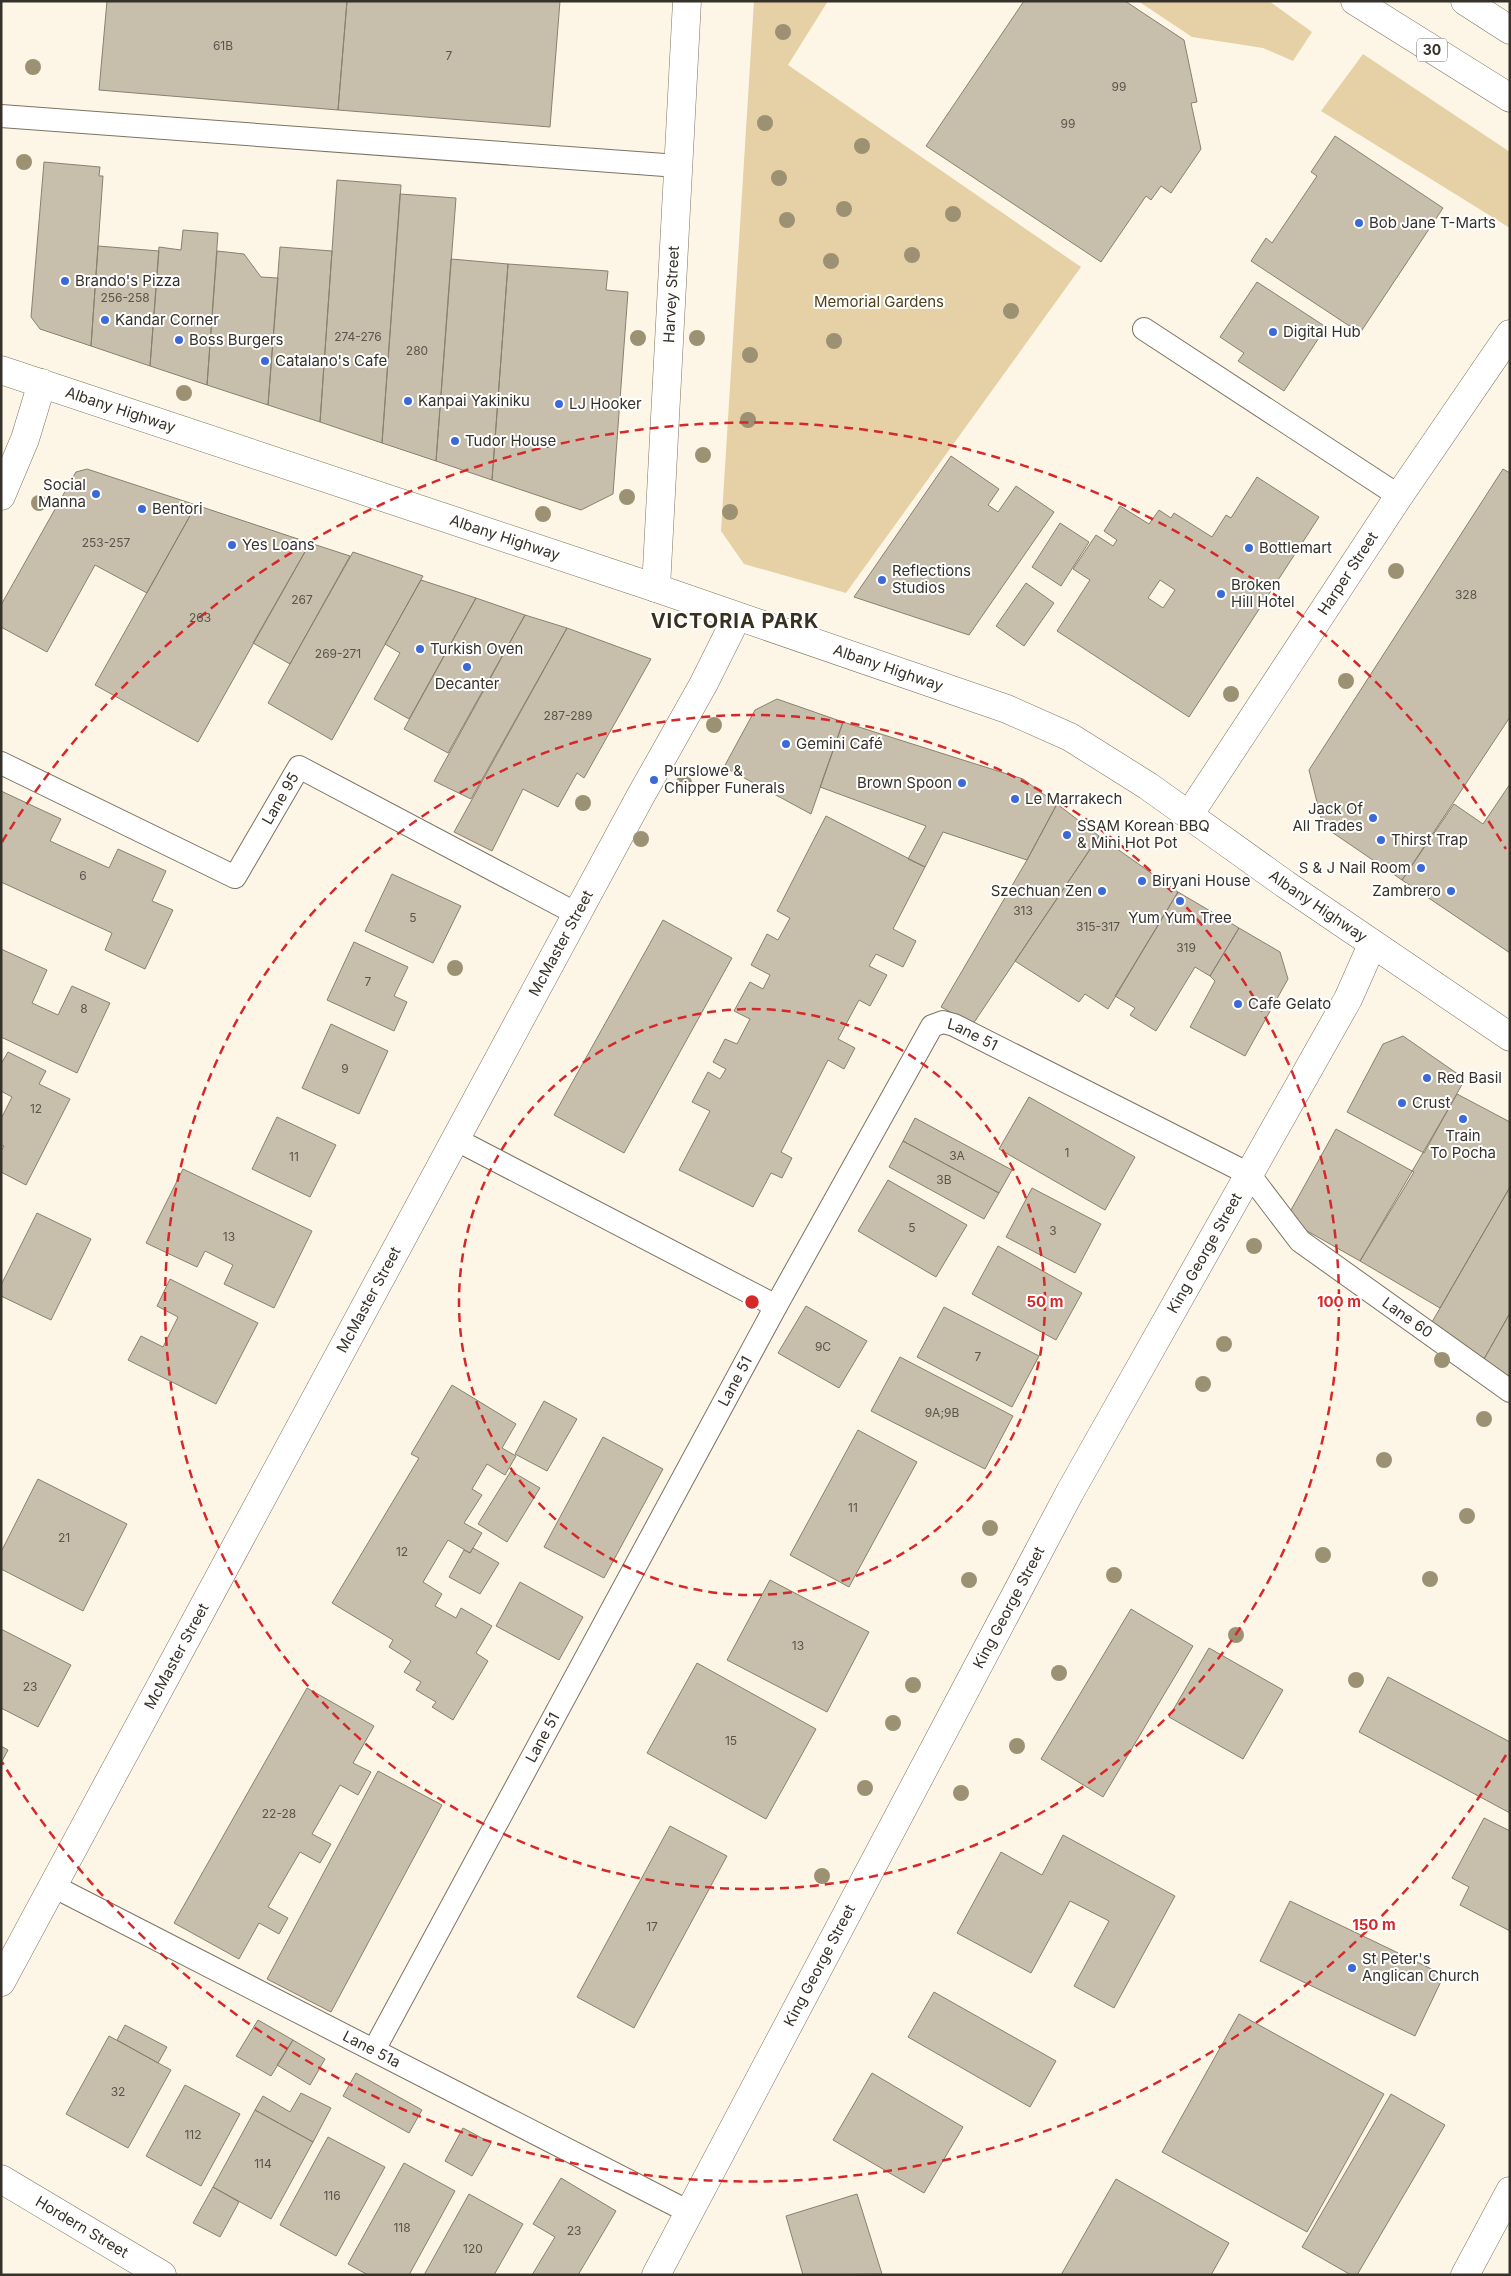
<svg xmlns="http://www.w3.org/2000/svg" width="1511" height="2276" font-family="Inter,sans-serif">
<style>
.green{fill:#e5d1a5}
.building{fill:#c7beab;stroke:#89806e;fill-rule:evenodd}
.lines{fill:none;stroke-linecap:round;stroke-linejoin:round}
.lane-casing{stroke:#7c7362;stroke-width:24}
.street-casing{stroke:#7c7362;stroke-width:29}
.secondary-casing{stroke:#7c7362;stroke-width:29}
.highway-casing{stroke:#7c7362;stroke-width:29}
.lane{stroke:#fff;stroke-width:22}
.street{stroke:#fff;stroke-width:28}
.secondary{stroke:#fff;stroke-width:28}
.highway{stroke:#fff;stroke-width:28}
.tree{fill:#9d9174}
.ring{fill:none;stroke:#d62828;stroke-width:2.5;stroke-dasharray:9 6}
.poi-dot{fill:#3b69da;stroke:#fff;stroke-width:2}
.labels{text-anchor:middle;stroke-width:4;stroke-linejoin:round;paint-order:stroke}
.number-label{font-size:12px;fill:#5a554a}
.shield{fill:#fff;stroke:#72706a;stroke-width:1}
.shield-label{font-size:14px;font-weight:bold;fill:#36322a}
.poi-label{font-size:15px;fill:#36322a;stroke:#fff;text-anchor:start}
.street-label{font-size:15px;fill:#36322a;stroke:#fff}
.park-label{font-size:15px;fill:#4f3e17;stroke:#fff}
.district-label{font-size:20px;font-weight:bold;letter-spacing:1px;fill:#383020;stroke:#fff}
.centre{fill:#d62828;stroke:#fff;stroke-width:2.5}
.ring-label{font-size:15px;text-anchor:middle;font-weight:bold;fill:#d62828;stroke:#fff;stroke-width:4;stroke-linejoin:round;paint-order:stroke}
</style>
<rect width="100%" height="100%" fill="#fdf6e6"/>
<path class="green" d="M754,1H828L788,65L1081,267L846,593L744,564L721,531Z
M1138,1H1269L1312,32L1293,61L1263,48L1192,37Z
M1363,54L1510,152V228L1321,111Z"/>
<path class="building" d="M107,1H347L338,110L99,90Z
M347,1H560L550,127L338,110Z
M1024,1H1125L1184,40L1197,102L1191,103L1201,149L1171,193L1161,186L1151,200L1146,196L1101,262L926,146Z
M1335,136L1443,208L1360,333L1251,261L1266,238L1272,243L1317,176L1311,172Z
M44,162L100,167L99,176H103L91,346L40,329L31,317Z
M337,180L401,185L382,443L320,422Z
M400,194L456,198L436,461L382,443Z
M183,230L218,233L207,385L150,366L159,247L181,250Z
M98,246L159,251L150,366L91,346Z
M280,247L332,251L320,422L268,405Z
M217,251L244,254L261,277L278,278L268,405L207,385Z
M451,259L508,264L492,480L436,461Z
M508,264L608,271L606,290L628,292L613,494L581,510L492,480Z
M1257,282L1326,327L1284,391L1238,361L1244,353L1220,337Z
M951,456L999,489L988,505L998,512L1016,486L1054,512L969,635L854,597Z
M87,469L196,505L147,593L95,565L47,652L1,627V605L76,472Z
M1503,469L1510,473V717L1402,880L1323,826L1309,770Z
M1257,477L1319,517L1189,717L1057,631L1090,580L1073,569L1096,535L1113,546L1117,540L1104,531L1120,506L1149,524L1159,510L1171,518L1174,513L1212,537L1226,515L1231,518ZM1160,580L1175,590L1163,608L1148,598Z
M196,505L310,543L198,742L95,685Z
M1060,523L1089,542L1061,586L1032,567Z
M310,543L350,556L290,664L253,643Z
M353,552L423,576L332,740L268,703Z
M421,580L476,598L409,719L374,699L400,653L385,644Z
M1026,583L1054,603L1024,646L996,626Z
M476,598L525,615L448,753L404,729Z
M525,615L567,628L471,799L434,781Z
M567,628L651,659L584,778L577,773L558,807L523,789L492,851L454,832Z
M777,699L843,722L811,814L724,767L755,710Z
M843,722L1023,779L1057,804L1027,860L943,832L925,867L908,859L926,826L820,787Z
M1510,784V953L1402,880L1454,804L1483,824Z
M1,791L61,819L50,841L109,868L118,849L166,871L152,901L173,910L145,969L105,950L112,933L1,882Z
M1057,804L1099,836L973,1024L941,1007L1027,860Z
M826,816L925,867L893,929L916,941L903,967L876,954L869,966L887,975L870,1006L859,1000L838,1039L855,1048L844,1069L828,1060L781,1152L792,1158L782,1178L771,1173L753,1207L679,1170L710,1111L692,1102L708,1072L720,1079L726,1069L713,1062L725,1039L737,1044L750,1019L734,1011L750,982L763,989L770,975L751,965L767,934L778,940L790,918L777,911Z
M1099,836L1178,892L1108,1009L1085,994L1079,1002L1015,961Z
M392,874L461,906L433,963L365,931Z
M1178,892L1239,928L1210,976L1195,967L1156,1031L1130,1015L1135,1008L1115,996Z
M663,920L732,958L624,1153L554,1115Z
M1239,928L1280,952L1288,979L1245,1056L1190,1027L1215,981L1210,976Z
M354,942L408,967L394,996L407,1002L394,1031L327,1000Z
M1,949L47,970L32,1003L58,1015L72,986L110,1003L77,1073L1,1037Z
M331,1024L388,1051L359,1114L302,1088Z
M1403,1036L1465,1079L1424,1153L1347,1112L1383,1044Z
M8,1052L46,1071L39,1084L70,1099L26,1185L1,1172V1151L4,1146L1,1145V1119L12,1097L1,1091V1064Z
M1457,1094L1510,1122V1187L1440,1308L1360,1261Z
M1029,1097L1135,1157L1105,1210L999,1149Z
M277,1117L336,1145L310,1197L252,1169Z
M915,1118L1012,1170L999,1193L903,1141Z
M1336,1129L1414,1172L1360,1261L1286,1219Z
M903,1141L999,1193L984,1219L889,1167Z
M183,1169L312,1231L274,1308L224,1284L233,1265L205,1251L197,1267L146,1243Z
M888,1180L967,1225L936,1277L858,1231Z
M1510,1187V1313L1484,1359L1432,1322Z
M1032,1188L1101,1224L1075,1273L1006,1237Z
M37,1213L91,1239L51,1320L1,1296V1285Z
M998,1246L1082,1293L1056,1340L972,1294Z
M170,1279L258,1323L216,1404L128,1360L141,1336L163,1347L178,1317L157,1306Z
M806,1306L867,1341L839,1388L778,1353Z
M944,1307L1039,1356L1012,1407L917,1357Z
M1510,1313V1378L1484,1359Z
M900,1357L1013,1416L985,1469L871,1411Z
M452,1385L516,1424L502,1448L516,1456L505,1475L487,1464L472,1489L482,1495L464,1523L482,1533L470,1553L448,1540L423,1582L442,1594L435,1606L456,1618L461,1608L492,1626L476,1653L488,1661L453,1720L432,1707L436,1702L416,1690L421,1682L404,1672L411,1661L389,1647L393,1640L332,1603L419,1458L411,1454Z
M544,1401L577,1419L547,1471L515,1454Z
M858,1430L917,1462L849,1587L790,1555Z
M603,1437L663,1469L604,1578L544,1547Z
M511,1471L540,1488L507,1542L478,1524Z
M38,1479L127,1524L83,1611L1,1569V1552Z
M473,1548L499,1563L480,1594L449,1577L464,1550L470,1553Z
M770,1580L869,1632L827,1712L727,1660Z
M520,1582L583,1617L559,1660L496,1626Z
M1131,1609L1193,1646L1103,1797L1041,1759Z
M1,1629L71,1665L38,1727L1,1708Z
M1209,1648L1283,1690L1243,1759L1169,1717Z
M697,1663L816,1729L766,1819L647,1753Z
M1388,1677L1510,1742V1813L1359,1732Z
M307,1688L374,1726L353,1763L371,1772L358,1795L340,1785L312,1834L331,1844L320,1863L300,1852L268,1907L288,1918L279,1934L259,1923L239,1959L174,1923Z
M1,1746L8,1750L1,1763Z
M378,1771L442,1805L331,2012L267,1979Z
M1484,1818L1510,1831V1931L1460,1905L1469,1887L1452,1878Z
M670,1826L727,1856L634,2028L577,1997Z
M1063,1835L1175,1896L1114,2008L1074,1986L1109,1921L1070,1901L1031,1973L957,1933L1001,1852L1042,1875Z
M1290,1901L1444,1975L1415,2036L1260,1961Z
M934,1992L1056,2061L1030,2107L908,2037Z
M1239,2014L1384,2094L1307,2232L1162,2152Z
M258,2020L293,2040L271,2076L236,2056Z
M125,2025L167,2047L158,2063L117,2040Z
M109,2036L171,2070L128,2148L66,2114Z
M293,2040L325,2059L310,2085L277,2065Z
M356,2073L422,2110L409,2133L343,2096Z
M872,2073L963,2127L924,2193L833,2140Z
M185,2085L240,2114L201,2186L146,2156Z
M301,2093L331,2108L313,2142L255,2110L263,2096L290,2112Z
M1391,2094L1445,2125L1357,2275H1351L1302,2247Z
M255,2110L313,2142L271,2219L213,2187Z
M463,2128L491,2143L472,2176L445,2161Z
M328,2137L385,2167L336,2256L280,2225Z
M404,2163L455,2191L409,2275H368L348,2264Z
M561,2178L616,2211L578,2275H532L555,2237L533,2224Z
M1116,2179L1229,2243L1211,2275H1061Z
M213,2187L239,2202L220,2237L193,2223Z
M469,2194L523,2224L494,2275H424Z
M857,2194L882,2274L803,2275L786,2216Z"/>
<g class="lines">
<g class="lane-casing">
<g id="lane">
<path d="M1,116L678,166"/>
<path d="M1144,329L1399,496"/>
<path id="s1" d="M1,763L235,877L299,767L577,914"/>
<path d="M455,1139L776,1306"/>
<path id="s2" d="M53,1886L689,2212"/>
<path id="s3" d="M374,2050L776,1306L932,1026L943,1022L954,1025L1249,1174L1300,1241L1510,1391"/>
</g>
</g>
<g class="street-casing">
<g id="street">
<path d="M1,496L25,439L42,383"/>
<path id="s4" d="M656,588L687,1"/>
<path id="s5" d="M1189,815L1399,496L1510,334"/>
<path id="s6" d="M1,1982L640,797L703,685L737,617"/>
<path id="s7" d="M1,2179L162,2275"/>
<path id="s8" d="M656,2275L1070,1492L1348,999L1372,945"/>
<path d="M1465,2275L1510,2191"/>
</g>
</g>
<g class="secondary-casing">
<g id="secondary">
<path id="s9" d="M1,370L656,588L1007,709L1070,737L1148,786L1285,884L1510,1037"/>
</g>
</g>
<g class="highway-casing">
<path id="highway" d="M1355,1L1510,98
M1465,1L1510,30"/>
</g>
<use href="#lane" class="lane"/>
<use href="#street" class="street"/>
<use href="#secondary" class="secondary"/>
<use href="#highway" class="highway"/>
</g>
<g class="tree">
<circle cx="783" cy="32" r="8"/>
<circle cx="33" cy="67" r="8"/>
<circle cx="765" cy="123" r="8"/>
<circle cx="862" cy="146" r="8"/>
<circle cx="24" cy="162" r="8"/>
<circle cx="779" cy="178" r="8"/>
<circle cx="844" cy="209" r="8"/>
<circle cx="953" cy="214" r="8"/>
<circle cx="787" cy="220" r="8"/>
<circle cx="912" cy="255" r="8"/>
<circle cx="831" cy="261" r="8"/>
<circle cx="1011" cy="311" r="8"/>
<circle cx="638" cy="338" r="8"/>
<circle cx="697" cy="338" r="8"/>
<circle cx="834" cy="341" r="8"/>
<circle cx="750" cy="355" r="8"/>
<circle cx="184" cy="393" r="8"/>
<circle cx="748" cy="420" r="8"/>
<circle cx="703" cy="455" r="8"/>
<circle cx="627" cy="497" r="8"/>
<circle cx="39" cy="503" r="8"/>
<circle cx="730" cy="512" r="8"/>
<circle cx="543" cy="514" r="8"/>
<circle cx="1396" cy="571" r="8"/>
<circle cx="1346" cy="681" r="8"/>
<circle cx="1231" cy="694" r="8"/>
<circle cx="714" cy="725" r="8"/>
<circle cx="684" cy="783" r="8"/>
<circle cx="583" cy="803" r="8"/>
<circle cx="641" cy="839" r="8"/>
<circle cx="455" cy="968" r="8"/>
<circle cx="1254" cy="1246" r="8"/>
<circle cx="1224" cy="1344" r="8"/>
<circle cx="1442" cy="1360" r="8"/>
<circle cx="1203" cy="1384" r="8"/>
<circle cx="1484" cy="1419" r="8"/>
<circle cx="1384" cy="1460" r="8"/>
<circle cx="1467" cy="1516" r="8"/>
<circle cx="990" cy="1528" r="8"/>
<circle cx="1323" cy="1555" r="8"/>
<circle cx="1114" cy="1575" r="8"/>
<circle cx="1430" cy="1579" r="8"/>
<circle cx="969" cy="1580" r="8"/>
<circle cx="1236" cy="1635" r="8"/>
<circle cx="1059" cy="1673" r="8"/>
<circle cx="1356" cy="1680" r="8"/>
<circle cx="913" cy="1685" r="8"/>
<circle cx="893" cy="1723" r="8"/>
<circle cx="1017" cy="1746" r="8"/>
<circle cx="865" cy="1788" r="8"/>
<circle cx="961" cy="1793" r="8"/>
<circle cx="822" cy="1876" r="8"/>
</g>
<g class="ring">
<circle cx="752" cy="1302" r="293"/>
<circle cx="752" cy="1302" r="587"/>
<path d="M1506 1755A880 880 0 0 1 2 1762M2 842A880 880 0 0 1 1506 849"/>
</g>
<g class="poi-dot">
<circle cx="1359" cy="223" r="5"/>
<circle cx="65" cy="281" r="5"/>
<circle cx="105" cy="320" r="5"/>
<circle cx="1273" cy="332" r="5"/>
<circle cx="179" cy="340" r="5"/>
<circle cx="265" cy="361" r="5"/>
<circle cx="408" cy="401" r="5"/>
<circle cx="559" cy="404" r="5"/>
<circle cx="455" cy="441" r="5"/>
<circle cx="96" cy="494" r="5"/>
<circle cx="142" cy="509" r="5"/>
<circle cx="232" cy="545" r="5"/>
<circle cx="1249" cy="548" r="5"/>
<circle cx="882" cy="580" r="5"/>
<circle cx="1221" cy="594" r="5"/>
<circle cx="420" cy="649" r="5"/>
<circle cx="467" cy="667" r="5"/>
<circle cx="786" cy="744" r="5"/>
<circle cx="654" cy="780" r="5"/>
<circle cx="962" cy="783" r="5"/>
<circle cx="1015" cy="799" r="5"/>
<circle cx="1373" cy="818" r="5"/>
<circle cx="1067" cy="835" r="5"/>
<circle cx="1381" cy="840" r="5"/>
<circle cx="1421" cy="868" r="5"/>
<circle cx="1142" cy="881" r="5"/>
<circle cx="1102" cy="891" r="5"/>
<circle cx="1451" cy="891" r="5"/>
<circle cx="1180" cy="901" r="5"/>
<circle cx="1238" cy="1004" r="5"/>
<circle cx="1427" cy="1078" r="5"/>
<circle cx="1402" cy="1103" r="5"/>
<circle cx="1463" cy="1119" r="5"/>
<circle cx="1352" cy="1968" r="5"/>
</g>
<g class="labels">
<g class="number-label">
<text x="223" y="50">61B</text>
<text x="449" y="60">7</text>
<text x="1119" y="91">99</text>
<text x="1068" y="128">99</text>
<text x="125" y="302">256-258</text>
<text x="358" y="341">274-276</text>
<text x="417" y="355">280</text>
<text x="106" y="547">253-257</text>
<text x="1466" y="599">328</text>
<text x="302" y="604">267</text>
<text x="200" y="622">263</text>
<text x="338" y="658">269-271</text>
<text x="568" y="720">287-289</text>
<text x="83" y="880">6</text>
<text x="1023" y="915">313</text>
<text x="413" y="922">5</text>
<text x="1098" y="931">315-317</text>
<text x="1186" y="952">319</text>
<text x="368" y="986">7</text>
<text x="84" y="1013">8</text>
<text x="345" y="1073">9</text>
<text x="36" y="1113">12</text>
<text x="1067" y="1157">1</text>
<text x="957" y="1160">3A</text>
<text x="294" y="1161">11</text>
<text x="944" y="1184">3B</text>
<text x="912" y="1232">5</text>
<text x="1053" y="1235">3</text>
<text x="229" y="1241">13</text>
<text x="823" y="1351">9C</text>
<text x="978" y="1361">7</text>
<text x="942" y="1417">9A;9B</text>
<text x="853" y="1512">11</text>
<text x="64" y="1542">21</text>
<text x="402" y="1556">12</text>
<text x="798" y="1650">13</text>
<text x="30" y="1691">23</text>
<text x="731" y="1745">15</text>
<text x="279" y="1818">22-28</text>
<text x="652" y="1931">17</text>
<text x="118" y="2096">32</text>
<text x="193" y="2139">112</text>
<text x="263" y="2168">114</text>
<text x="332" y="2200">116</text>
<text x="402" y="2232">118</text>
<text x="574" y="2235">23</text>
<text x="473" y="2253">120</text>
</g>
<rect class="shield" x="1417" y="38.5" width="30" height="23" rx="4"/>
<g class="shield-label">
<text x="1432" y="55">30</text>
</g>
<g class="poi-label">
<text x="1369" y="228">Bob Jane T-Marts</text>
<text x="75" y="286">Brando's Pizza</text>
<text x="115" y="325">Kandar Corner</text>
<text x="1283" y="337">Digital Hub</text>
<text x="189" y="345">Boss Burgers</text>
<text x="275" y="366">Catalano's Cafe</text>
<text x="418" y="406">Kanpai Yakiniku</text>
<text x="569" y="409">LJ Hooker</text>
<text x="465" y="446">Tudor House</text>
<text x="86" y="490" text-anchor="end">Social<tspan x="86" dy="17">Manna</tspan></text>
<text x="152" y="514">Bentori</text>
<text x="242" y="550">Yes Loans</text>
<text x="1259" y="553">Bottlemart</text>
<text x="892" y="576">Reflections<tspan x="892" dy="17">Studios</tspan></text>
<text x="1231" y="590">Broken<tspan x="1231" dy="17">Hill Hotel</tspan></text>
<text x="430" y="654">Turkish Oven</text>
<text x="467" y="689" text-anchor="middle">Decanter</text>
<text x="796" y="749">Gemini Café</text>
<text x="664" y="776">Purslowe &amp;<tspan x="664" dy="17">Chipper Funerals</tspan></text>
<text x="952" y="788" text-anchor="end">Brown Spoon</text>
<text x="1025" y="804">Le Marrakech</text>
<text x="1363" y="814" text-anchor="end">Jack Of<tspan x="1363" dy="17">All Trades</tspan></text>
<text x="1077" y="831">SSAM Korean BBQ<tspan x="1077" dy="17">&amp; Mini Hot Pot</tspan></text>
<text x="1391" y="845">Thirst Trap</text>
<text x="1411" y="873" text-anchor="end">S &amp; J Nail Room</text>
<text x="1152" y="886">Biryani House</text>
<text x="1092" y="896" text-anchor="end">Szechuan Zen</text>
<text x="1441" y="896" text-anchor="end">Zambrero</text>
<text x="1180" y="923" text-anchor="middle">Yum Yum Tree</text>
<text x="1248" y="1009">Cafe Gelato</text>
<text x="1437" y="1083">Red Basil</text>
<text x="1412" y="1108">Crust</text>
<text x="1463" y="1141" text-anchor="middle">Train<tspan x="1463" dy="17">To Pocha</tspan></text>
<text x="1362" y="1964">St Peter's<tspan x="1362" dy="17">Anglican Church</tspan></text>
</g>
<g class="street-label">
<text dy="5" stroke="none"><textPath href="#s4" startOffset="294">Harvey Street</textPath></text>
<text dy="5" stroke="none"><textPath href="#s9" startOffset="126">Albany Highway</textPath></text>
<text dy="5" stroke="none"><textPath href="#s9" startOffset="531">Albany Highway</textPath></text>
<text dy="5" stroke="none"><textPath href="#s5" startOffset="289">Harper Street</textPath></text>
<text dy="5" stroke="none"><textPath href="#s9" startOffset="936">Albany Highway</textPath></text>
<text dy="5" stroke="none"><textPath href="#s1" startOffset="351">Lane 95</textPath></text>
<text dy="5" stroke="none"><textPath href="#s9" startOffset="1431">Albany Highway</textPath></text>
<text dy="5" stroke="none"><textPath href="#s6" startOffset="1180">McMaster Street</textPath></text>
<text dy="5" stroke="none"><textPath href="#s3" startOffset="1210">Lane 51</textPath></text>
<text dy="5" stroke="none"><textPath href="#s8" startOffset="1160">King George Street</textPath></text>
<text dy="5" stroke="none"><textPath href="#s6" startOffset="775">McMaster Street</textPath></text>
<text dy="5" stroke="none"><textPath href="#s3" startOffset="1736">Lane 60</textPath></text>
<text dy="5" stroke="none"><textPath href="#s3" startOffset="760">Lane 51</textPath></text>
<text dy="5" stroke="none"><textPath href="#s8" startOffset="755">King George Street</textPath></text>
<text dy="5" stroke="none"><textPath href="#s6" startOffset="370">McMaster Street</textPath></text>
<text dy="5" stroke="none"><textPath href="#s3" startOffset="355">Lane 51</textPath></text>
<text dy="5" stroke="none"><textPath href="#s8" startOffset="350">King George Street</textPath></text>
<text dy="5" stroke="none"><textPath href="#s2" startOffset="358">Lane 51a</textPath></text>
<text dy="5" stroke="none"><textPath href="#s7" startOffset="94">Hordern Street</textPath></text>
</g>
<g class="park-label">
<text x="879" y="307">Memorial Gardens</text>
</g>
<g class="district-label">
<text x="735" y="628">VICTORIA PARK</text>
</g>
</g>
<circle cx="752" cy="1302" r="8" class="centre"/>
<g class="ring-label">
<text x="1045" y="1307">50 m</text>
<text x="1339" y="1307">100 m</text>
<text x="1374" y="1930">150 m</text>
</g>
<rect width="1511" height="2276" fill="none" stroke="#36322a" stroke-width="5"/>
</svg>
